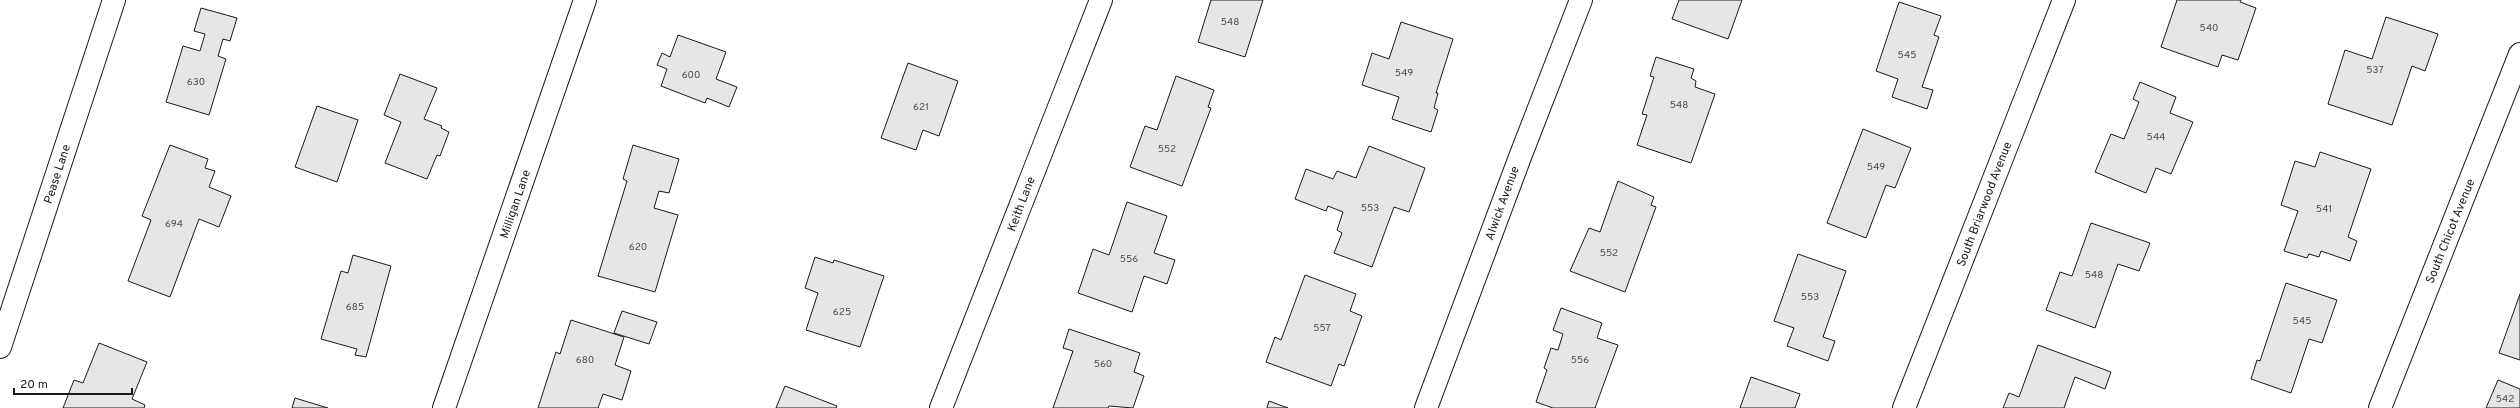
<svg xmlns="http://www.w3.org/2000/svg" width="2520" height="408" font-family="Overpass,sans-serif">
  <rect width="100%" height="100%" fill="#fff"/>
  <path fill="#e6e6e6" stroke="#1a1a1a" d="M1211 0H1263L1245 57 1198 42Z
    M1679 0H1742L1728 39 1672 19Z
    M2177 0H2241L2240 2 2256 8 2238 60 2222 55 2218 67 2161 47Z
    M1899 2 1941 16 1934 35 1939 37 1922 87 1933 90 1927 109 1892 97 1898 79 1876 71Z
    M201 8 237 18 230 41 223 39 218 56 226 59 209 115 166 102 183 46 200 51 205 34 194 31Z
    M2386 17 2438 34 2425 71 2412 66 2392 125 2328 104 2345 50 2372 59Z
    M1401 22 1453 39 1436 93H1438L1434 108 1438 110 1431 132 1392 119 1399 97 1362 85 1372 53 1389 59Z
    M678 35 726 52 716 79 737 87 729 107 707 98 705 103 661 86 667 69 657 65 662 53 670 57Z
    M1656 57 1694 69 1691 78 1696 81 1695 87 1715 94 1691 163 1637 145 1647 115 1642 114 1654 77 1650 76Z
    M908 63 958 81 939 136 923 130 916 150 881 138Z
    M400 74 437 88 424 119 442 126 441 128 449 132 440 156 437 155 427 179 385 163 401 122 384 115Z
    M1176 76 1214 90 1208 107 1211 108 1182 186 1130 167 1145 126 1157 130Z
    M2140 82 2176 97 2170 113 2193 122 2171 174 2156 168 2146 193 2095 172 2111 134 2124 139 2139 102 2133 99Z
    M317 106 358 120 337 182 295 167Z
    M1863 129 1911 148 1895 188 1886 185 1866 238 1827 223Z
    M170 145 208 159 205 168 215 171 209 187 231 196 219 227 199 219 170 297 128 281 151 220 142 216Z
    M633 145 679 159 669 193 659 191 654 208 678 215 655 292 598 276 627 181 623 179Z
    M1369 146 1425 168 1409 212 1394 207 1372 267 1334 253 1342 233 1337 230 1343 212 1328 206 1326 211 1295 199 1306 169 1333 179 1337 171 1356 178Z
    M2320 152 2371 169 2348 237 2357 241 2350 261 2321 251 2319 257 2309 254 2307 258 2284 251 2298 211 2281 205 2295 161 2315 167Z
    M1618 181 1654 197 1651 205 1656 207 1625 292 1570 271 1589 228 1600 232Z
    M1127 202 1167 216 1154 253 1175 260 1167 284 1144 276 1132 312 1078 293 1093 249 1109 255Z
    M2091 223 2150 243 2139 271 2118 264 2095 328 2046 310 2060 272 2072 276Z
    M1798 254 1846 271 1823 337 1835 341 1828 361 1787 346 1794 328 1774 321Z
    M353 255 391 266 366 357 355 355 357 349 321 339 341 271 348 273Z
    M815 257 833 263 834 260 884 276 860 347 806 330 818 293 805 288Z
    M1305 275 1356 294 1350 311 1362 316 1344 366 1339 364 1331 386 1266 362 1275 337 1281 340Z
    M2286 283 2337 300 2322 343 2309 339 2291 393 2251 379 2257 360 2260 361Z
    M2520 294V360L2499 353Z
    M1561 308 1602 323 1597 338 1618 345 1595 408H1553L1536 402 1547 370 1544 368 1551 348 1558 350 1563 334 1553 330Z
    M622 311 657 322 649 344 614 333Z
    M571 320 624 337 615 365 631 371 622 400 603 394 598 408H538L556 352 560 354Z
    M1069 329 1140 353 1134 372 1144 376 1133 408 1109 406 1108 408H1053L1073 351 1063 348Z
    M99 343 147 362 132 399 145 405 144 408H63L74 380 83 383Z
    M2038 345 2111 372 2105 389 2075 377 2064 408H2003L2009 393 2019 397Z
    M1751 377 1800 394 1795 408H1740Z
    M2498 380 2520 389V408H2486Z
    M785 386 837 406 836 408H776Z
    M295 398 328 408H292Z
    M1269 401 1288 408H1267Z"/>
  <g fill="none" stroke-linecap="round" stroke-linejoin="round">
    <defs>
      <path id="minor" d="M0 347 114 0
        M444 408 585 0
        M941 408 1101 0
        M1426 408 1520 157 1581 0
        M1904 408 2064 0
        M2380 408 2520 54"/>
    </defs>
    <use href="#minor" stroke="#1a1a1a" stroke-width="24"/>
    <use href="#minor" stroke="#fff" stroke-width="22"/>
  </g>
  <g text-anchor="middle" stroke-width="3" stroke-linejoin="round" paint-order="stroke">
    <g font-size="10" fill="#4d4d4d">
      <text x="1230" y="25">548</text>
      <text x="2209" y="31">540</text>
      <text x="1907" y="58">545</text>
      <text x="2375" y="73">537</text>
      <text x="1404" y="76">549</text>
      <text x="691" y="78">600</text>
      <text x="196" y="85">630</text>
      <text x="1679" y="108">548</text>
      <text x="921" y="110">621</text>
      <text x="2156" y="140">544</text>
      <text x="1167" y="152">552</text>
      <text x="1876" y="170">549</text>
      <text x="1370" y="211">553</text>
      <text x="2324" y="212">541</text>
      <text x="174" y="227">694</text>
      <text x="638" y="250">620</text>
      <text x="1609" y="256">552</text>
      <text x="1129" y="262">556</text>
      <text x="2094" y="278">548</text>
      <text x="1810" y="300">553</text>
      <text x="355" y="310">685</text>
      <text x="842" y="315">625</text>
      <text x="2302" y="324">545</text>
      <text x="1322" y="331">557</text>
      <text x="585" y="363">680</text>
      <text x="1580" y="363">556</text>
      <text x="1103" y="367">560</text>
      <text x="2505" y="402">542</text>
    </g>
    <g font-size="12" fill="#1a1a1a" stroke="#fff">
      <text transform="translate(57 174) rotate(-72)" y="4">Pease Lane</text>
      <text transform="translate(1502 203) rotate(-70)" y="4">Alwick Avenue</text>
      <text transform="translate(515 204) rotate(-71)" y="4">Milligan Lane</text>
      <text transform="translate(1021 204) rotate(-69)" y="4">Keith Lane</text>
      <text transform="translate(1984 204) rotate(-69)" y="4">South Briarwood Avenue</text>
      <text transform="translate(2450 231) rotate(-68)" y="4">South Chicot Avenue</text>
    </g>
  </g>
  <path d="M14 388v6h118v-6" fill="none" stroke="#1a1a1a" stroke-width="2"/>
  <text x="20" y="388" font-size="12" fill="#1a1a1a" stroke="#ffffff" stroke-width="3" paint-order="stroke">20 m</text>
</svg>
